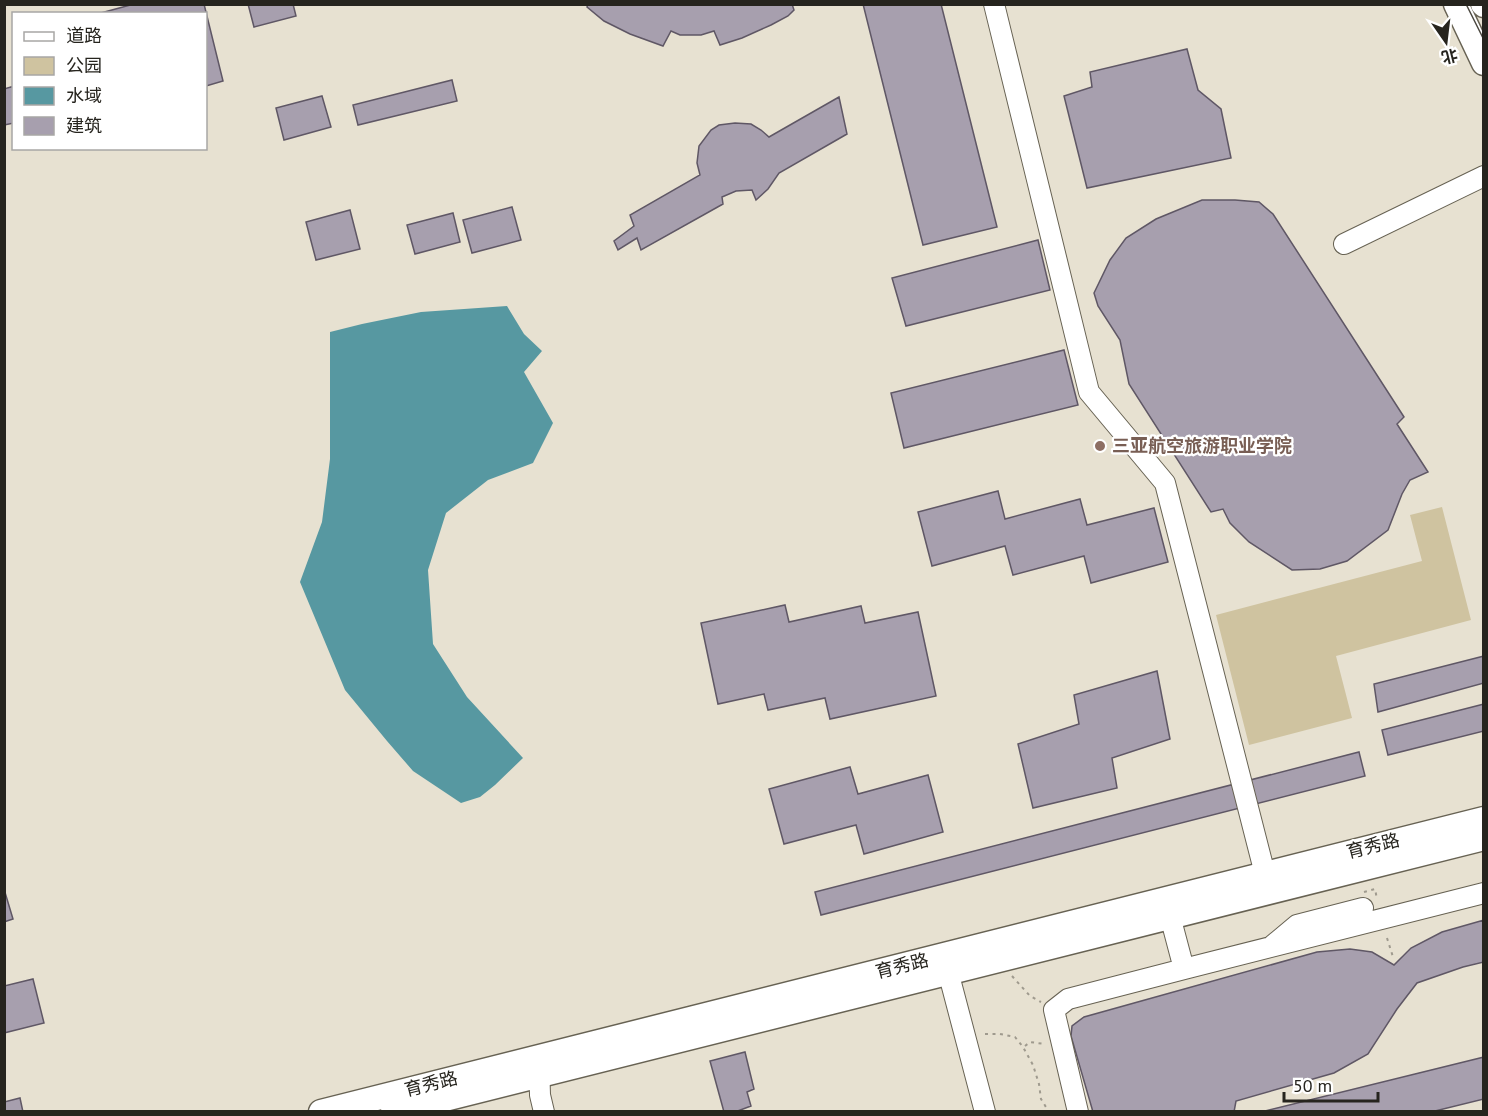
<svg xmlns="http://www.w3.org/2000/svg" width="1488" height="1116" font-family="'PT Sans','Noto Sans SC',sans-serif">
  <rect width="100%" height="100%" fill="#e7e1d1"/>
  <path fill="#cfc3a0" d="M1442 507 1471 620 1336 656 1352 718 1249 745 1216 615 1422 561 1410 515Z"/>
  <path fill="#5798a1" d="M507 306 524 334 542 351 524 372 553 423 533 463 488 480 446 513 428 570 433 644 467 697 523 758 495 785 480 797 461 803 413 771 387 741 345 690 300 582 322 522 330 459V332L362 324 421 312Z"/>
  <path fill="#a79fae" stroke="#5f5765" stroke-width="1.5" d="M134 4H204L223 81 206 86V14H97Z
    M248 4H293L296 16 254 27Z
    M588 4H792L794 10 788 16 771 25 742 38 720 45 714 31 701 35H680L671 31 663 46 630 34 604 21 587 7Z
    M863 4H941L997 227 923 245Z
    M1187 49 1198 90 1221 109 1231 158 1087 188 1064 96 1092 87 1090 72Z
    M452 80 457 101 358 125 353 105Z
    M14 86V123L4 125V89Z
    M322 96 331 127 284 140 276 108Z
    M839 97 847 134 779 173 768 189 756 200 752 190 736 191 722 197 723 204 641 250 637 238 618 250 614 241 634 226 630 215 700 175 697 163 699 146 711 130 719 125 735 123 751 124 761 130 769 137Z
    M1202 200H1235L1259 202 1273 214 1404 417 1397 424 1428 472 1410 480 1402 494 1388 530 1347 561 1320 569 1292 570 1249 542 1230 523 1223 509 1211 512 1129 384 1120 340 1098 306 1094 293 1110 260 1126 238 1156 219Z
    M512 207 521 240 472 253 463 220Z
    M350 210 360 249 316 260 306 222Z
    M453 213 460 242 415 254 407 225Z
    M1038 240 1050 290 906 326 892 278Z
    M1064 350 1078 405 904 448 891 393Z
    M998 491 1005 519 1080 499 1087 525 1154 508 1168 562 1091 583 1084 556 1013 575 1005 546 932 566 918 512Z
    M785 605 789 622 861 606 865 623 918 612 936 696 830 719 825 698 768 710 764 694 718 704 701 623Z
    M1484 656V683L1378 712 1374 684Z
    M1157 671 1170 739 1112 758 1117 788 1033 808 1018 744 1079 724 1074 695Z
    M1484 704V731L1388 755 1382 730Z
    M1359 752 1365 776 821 915 815 892Z
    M850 767 858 794 928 775 943 832 864 854 856 825 784 844 769 789Z
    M4 889 13 919 4 922Z
    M1484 920V962L1463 967 1417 983 1397 1009 1368 1054 1334 1073 1236 1101 1234 1112H1093L1071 1036 1072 1026 1084 1017 1317 952 1350 949 1372 952 1394 965 1411 948 1442 932Z
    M33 979 44 1023 4 1033V986Z
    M745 1052 754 1089 747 1092 751 1106 735 1112H724L710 1061Z
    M1484 1057V1099L1431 1112H1261Z
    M20 1098 23 1112H4V1102Z"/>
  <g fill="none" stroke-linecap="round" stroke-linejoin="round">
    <defs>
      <path id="minor" d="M994 4 1089 392 1165 483 1265 874
        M1344 244 1484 176
        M1170 916 1184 969 1484 893
        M1273 945 1297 925 1363 908
        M945 960 985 1112
        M539 1062 540 1095 544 1112
        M1078 1112 1054 1010 1068 999 1184 969"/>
      <path id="major" d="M1456 4 1484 63
        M1483 4 1484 5
        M321 1112 1484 819
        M393 1112 1484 838"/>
    </defs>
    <use href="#minor" stroke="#676253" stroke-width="22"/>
    <use href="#major" stroke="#676253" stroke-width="27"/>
    <path stroke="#9f9a8e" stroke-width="2" stroke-dasharray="3 4.5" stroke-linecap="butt" d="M1364 892 1375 889 1377 899
      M1387 938 1393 957
      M1012 976 1030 996 1041 1002
      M985 1034H1000L1015 1037 1023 1047 1033 1065 1039 1084 1041 1099 1049 1112
      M1025 1046 1030 1042 1045 1044"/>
    <use href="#minor" stroke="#fff" stroke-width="20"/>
    <use href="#major" stroke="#fff" stroke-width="24"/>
    <path stroke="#4c4941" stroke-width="1.5" d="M1466 4 1484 40"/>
  </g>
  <circle fill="#8d6e63" stroke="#fff" stroke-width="2" cx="1100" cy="446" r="6"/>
  <g text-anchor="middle" stroke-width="4.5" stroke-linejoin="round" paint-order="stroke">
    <g font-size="18" font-weight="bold" fill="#785e54" stroke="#fff" text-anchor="start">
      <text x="1112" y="452">三亚航空旅游职业学院</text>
    </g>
    <g font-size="18" fill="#26241e" stroke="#fff">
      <text transform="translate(1373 846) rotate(-14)" y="6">育秀路</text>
      <text transform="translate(902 966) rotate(-14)" y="6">育秀路</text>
      <text transform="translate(431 1084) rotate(-14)" y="6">育秀路</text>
    </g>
  </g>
  <rect width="1488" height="1116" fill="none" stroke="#26241e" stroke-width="12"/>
  <rect x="12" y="12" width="195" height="138" fill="#ffffff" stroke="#a8a7a5" stroke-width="1.5"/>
  <rect x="24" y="32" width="30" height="9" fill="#ffffff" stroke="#a8a7a5" stroke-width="1.5"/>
  <text x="66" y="42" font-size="18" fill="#26241e">道路</text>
  <rect x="24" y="57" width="30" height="18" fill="#cfc3a0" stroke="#a8a7a5" stroke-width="1.5"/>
  <text x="66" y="72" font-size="18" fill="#26241e">公园</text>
  <rect x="24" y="87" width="30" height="18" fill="#5798a1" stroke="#a8a7a5" stroke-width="1.5"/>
  <text x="66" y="102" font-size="18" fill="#26241e">水域</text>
  <rect x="24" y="117" width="30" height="18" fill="#a79fae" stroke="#a8a7a5" stroke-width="1.5"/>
  <text x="66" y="132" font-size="18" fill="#26241e">建筑</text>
  <g transform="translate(1446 42) rotate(166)" stroke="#ffffff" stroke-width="4.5" paint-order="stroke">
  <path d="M0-4.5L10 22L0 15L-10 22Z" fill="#26241e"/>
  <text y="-9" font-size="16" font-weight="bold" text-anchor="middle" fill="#26241e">北</text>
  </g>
  <path d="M1284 1092v9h94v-9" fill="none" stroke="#26241e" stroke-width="3"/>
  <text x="1293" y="1092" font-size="18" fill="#26241e" stroke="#ffffff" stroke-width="4.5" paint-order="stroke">50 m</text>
</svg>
